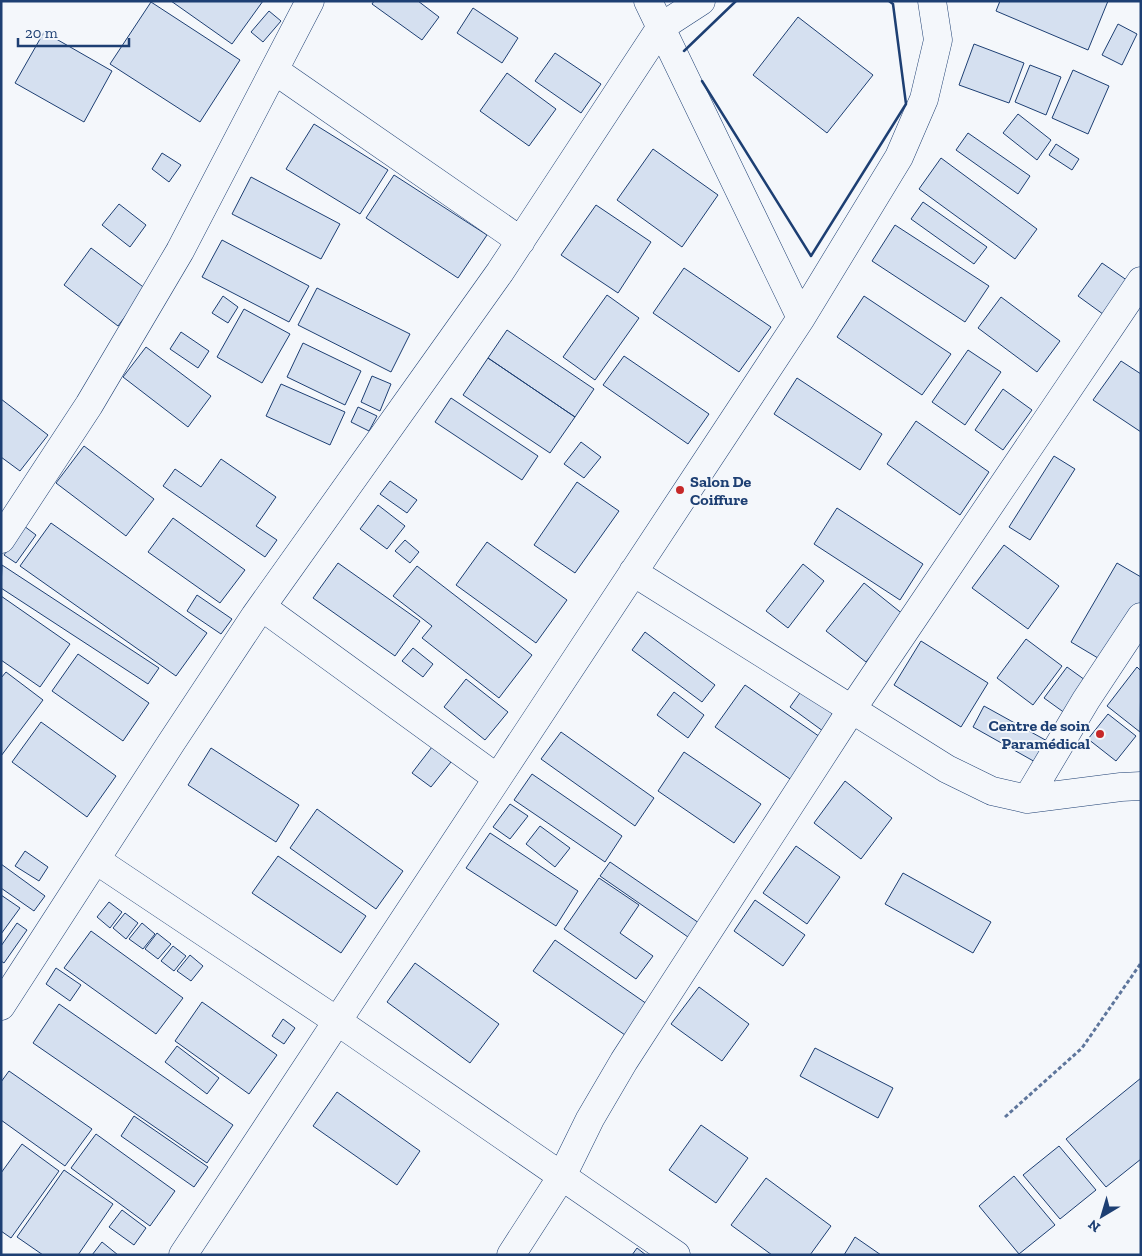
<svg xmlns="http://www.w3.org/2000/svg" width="1142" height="1256" font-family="'Zilla Slab',serif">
  <rect width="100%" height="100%" fill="#f4f7fb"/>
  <path fill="#d5e0f0" stroke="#1d3f73" d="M171 1H263L232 44Z
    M374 1H418L439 17 422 40 372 4Z
    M1000 1H1108L1088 50 996 11Z
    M151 2 240 60 200 122 110 64Z
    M473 8 518 38 502 63 457 33Z
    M269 11 281 21 263 42 251 32Z
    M798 17 873 75 827 133 753 75Z
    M1118 24 1137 34 1122 65 1102 55Z
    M44 32 112 71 84 122 15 83Z
    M974 44 1024 63 1009 103 959 85Z
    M555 53 601 84 581 113 535 81Z
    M1030 65 1061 77 1046 115 1015 102Z
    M1073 70 1109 86 1088 134 1052 118Z
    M507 73 556 109 529 146 480 111Z
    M1018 114 1051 140 1037 160 1003 133Z
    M314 124 388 170 360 214 286 169Z
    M968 133 1030 176 1018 194 956 150Z
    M1056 144 1079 159 1072 170 1049 155Z
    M653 149 718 195 682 247 617 200Z
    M162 153 181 165 169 182 152 169Z
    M941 158 1037 229 1015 259 919 189Z
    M394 175 487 235 458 278 366 218Z
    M251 177 340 224 321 259 232 214Z
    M923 202 987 247 974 264 911 219Z
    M119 204 146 225 130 247 102 225Z
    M596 205 651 242 618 293 561 255Z
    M895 225 989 286 965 322 872 261Z
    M222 240 309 286 289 322 202 277Z
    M91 248 146 289 118 326 64 285Z
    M1102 263 1131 283 1107 317 1078 296Z
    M684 268 771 327 739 372 653 313Z
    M317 288 410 334 391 372 298 325Z
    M607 295 639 318 595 380 563 357Z
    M223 296 238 307 228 323 212 313Z
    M864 296 951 354 922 395 837 337Z
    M1001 297 1060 341 1037 372 978 328Z
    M244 309 290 334 262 383 217 357Z
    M507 330 594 389 575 417 488 358Z
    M181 332 209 351 198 368 170 349Z
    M303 343 361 371 345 405 287 377Z
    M146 347 211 396 188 427 123 377Z
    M968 350 1001 372 965 425 932 402Z
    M624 356 709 414 688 444 603 385Z
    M488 358 575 417 550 453 463 395Z
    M1121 361 1141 374V432L1093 400Z
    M372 376 391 384 380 411 361 402Z
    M797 378 882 434 860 470 774 414Z
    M281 384 345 412 330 445 266 416Z
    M1003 389 1032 410 1003 450 975 430Z
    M451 398 538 456 522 480 435 422Z
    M1 399 48 435 20 471 1 457Z
    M358 407 377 416 369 431 351 422Z
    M916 421 989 472 960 515 887 464Z
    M581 442 601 457 584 478 564 464Z
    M84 446 154 499 126 536 56 483Z
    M1054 456 1075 469 1030 540 1009 527Z
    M221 459 276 497 256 526 277 540 265 557 163 486 175 469 201 487Z
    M390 481 417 500 407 513 380 494Z
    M577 482 619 511 575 573 534 545Z
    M378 505 405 526 387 549 360 529Z
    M837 508 923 564 900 600 814 544Z
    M173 518 245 570 220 603 148 552Z
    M51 523 207 633 176 676 20 566Z
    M24 526 36 535 16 563 4 555Z
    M405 540 419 552 410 563 395 551Z
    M487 542 567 600 536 643 456 585Z
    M1004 545 1059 586 1028 629 972 588Z
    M338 563 420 621 395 656 313 598Z
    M1117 563 1141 577V609L1108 664 1071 642Z
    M803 564 824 581 788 628 766 611Z
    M2 565 159 668 148 684 1 588Z
    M417 566 532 655 499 698 422 638 432 626 393 596Z
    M864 583 904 615 866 662 826 631Z
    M197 595 232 619 221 634 187 611Z
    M1 596 70 644 40 687 1 660Z
    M645 632 715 685 702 702 632 650Z
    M1026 639 1062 666 1033 705 997 678Z
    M921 641 988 683 961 727 894 685Z
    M413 648 433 664 423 677 402 661Z
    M78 654 149 703 123 741 52 691Z
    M1067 667 1092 685 1069 716 1044 698Z
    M1137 667 1141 671 1140 732 1107 706Z
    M6 672 43 700 1 756V678Z
    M466 679 508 712 485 740 444 707Z
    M745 685 823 739 793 781 715 727Z
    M802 690 838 718 827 734 790 707Z
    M674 692 704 715 688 738 657 715Z
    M984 706 1049 742 1037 763 973 727Z
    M1108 714 1136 736 1116 761 1088 739Z
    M41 722 116 776 87 817 12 762Z
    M561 732 654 798 635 826 541 759Z
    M432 747 451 762 431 787 412 773Z
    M211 748 299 805 276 842 188 785Z
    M684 752 761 804 734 843 658 791Z
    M532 774 622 836 605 862 514 800Z
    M845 781 892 818 861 859 814 823Z
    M510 804 528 816 510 839 493 827Z
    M317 809 403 871 376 909 290 848Z
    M540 826 570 848 555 867 526 844Z
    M490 833 578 891 556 926 466 868Z
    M796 846 840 877 807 924 763 893Z
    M25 851 48 867 39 881 15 866Z
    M278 856 366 916 341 953 252 893Z
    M610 862 699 923 688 937 600 876Z
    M1 864 45 896 34 911 1 888Z
    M903 873 991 922 973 953 885 904Z
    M599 878 639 905 620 933 653 956 636 979 564 929Z
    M1 895 20 908 1 934Z
    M755 900 805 935 783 966 734 931Z
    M109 902 122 912 110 928 97 917Z
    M125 913 138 923 126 939 113 928Z
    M17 923 27 930 4 963 1 961V946Z
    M142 923 155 934 143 949 129 939Z
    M91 931 183 998 156 1034 64 968Z
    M157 933 171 944 158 959 145 949Z
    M555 940 647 1004 625 1035 533 971Z
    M173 946 186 956 174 971 161 961Z
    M190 955 203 966 191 981 177 971Z
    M415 963 499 1024 470 1063 387 1002Z
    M56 968 81 985 70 1001 46 984Z
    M699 987 749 1024 722 1061 671 1024Z
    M202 1002 277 1055 249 1094 175 1041Z
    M59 1004 233 1125 207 1163 33 1043Z
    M283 1019 295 1028 284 1044 272 1036Z
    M177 1046 219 1078 207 1094 165 1062Z
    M815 1048 893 1088 878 1118 800 1076Z
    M9 1071 92 1129 65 1166 1 1120V1082Z
    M1141 1078V1159L1106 1187 1066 1139Z
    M337 1092 420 1151 397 1185 313 1126Z
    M134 1116 208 1167 194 1187 121 1136Z
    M701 1125 748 1158 716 1203 669 1170Z
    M96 1134 175 1191 150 1226 71 1168Z
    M22 1144 59 1171 11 1238 1 1231V1173Z
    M1059 1146 1096 1190 1060 1219 1023 1175Z
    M64 1170 113 1204 78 1255H43L17 1237Z
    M1014 1176 1055 1225 1019 1254 979 1206Z
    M766 1178 831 1226 810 1255H772L731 1225Z
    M122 1210 146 1228 134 1245 109 1227Z
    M855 1237 881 1255H844Z
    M102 1242 118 1255H92Z
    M637 1248 646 1255H632Z"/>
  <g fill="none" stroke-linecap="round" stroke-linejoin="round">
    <defs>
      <path id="minor" d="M648 1 801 318
        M274 70 521 241
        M1 539 89 405 180 251 310 1
        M633 572 947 769 992 791 1027 799 1121 787 1141 786
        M262 607 497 778
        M1027 799 1086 700 1141 617
        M96 860 337 1021 676 1255
        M1 1006 171 743 255 616 500 272 661 27 701 1
        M183 1255 801 318 899 157 924 99 938 40 932 1
        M511 1255 562 1176 590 1119 624 1061 852 709 1141 281"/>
    </defs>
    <use href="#minor" stroke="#1d3f73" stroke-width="29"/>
    <path stroke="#5e769c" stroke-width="3" stroke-dasharray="4 2.5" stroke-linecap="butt" d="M1005 1117 1082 1048 1141 963"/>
    <use href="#minor" stroke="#f4f7fb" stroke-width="28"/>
    <path stroke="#1d3f73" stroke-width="2.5" d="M684 51 736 1
      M702 81 811 256 906 104 893 4 889 1"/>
  </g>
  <g fill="#c62828" stroke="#f4f7fb" stroke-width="2">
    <circle cx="680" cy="490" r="5"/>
    <circle cx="1100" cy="734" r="5"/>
  </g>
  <g text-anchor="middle" stroke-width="4" stroke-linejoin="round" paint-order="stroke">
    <g font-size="16" font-weight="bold" fill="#1d3f73" stroke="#f4f7fb" text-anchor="start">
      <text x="690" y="487">Salon De<tspan x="690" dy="18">Coiffure</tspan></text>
      <text x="1090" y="731" text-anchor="end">Centre de soin<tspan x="1090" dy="18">Paramédical</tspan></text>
    </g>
  </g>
  <rect width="1142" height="1256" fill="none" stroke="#1d3f73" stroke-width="5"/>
  <g transform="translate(1102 1216) rotate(218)" stroke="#f4f7fb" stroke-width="4" paint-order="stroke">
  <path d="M0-4L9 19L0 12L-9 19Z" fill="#1d3f73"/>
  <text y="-8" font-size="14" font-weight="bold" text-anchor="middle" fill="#1d3f73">N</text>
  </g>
  <path d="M18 38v8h111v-8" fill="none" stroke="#1d3f73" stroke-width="2.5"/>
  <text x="25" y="38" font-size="15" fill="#1d3f73" stroke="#f4f7fb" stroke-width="4" paint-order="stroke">20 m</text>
</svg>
